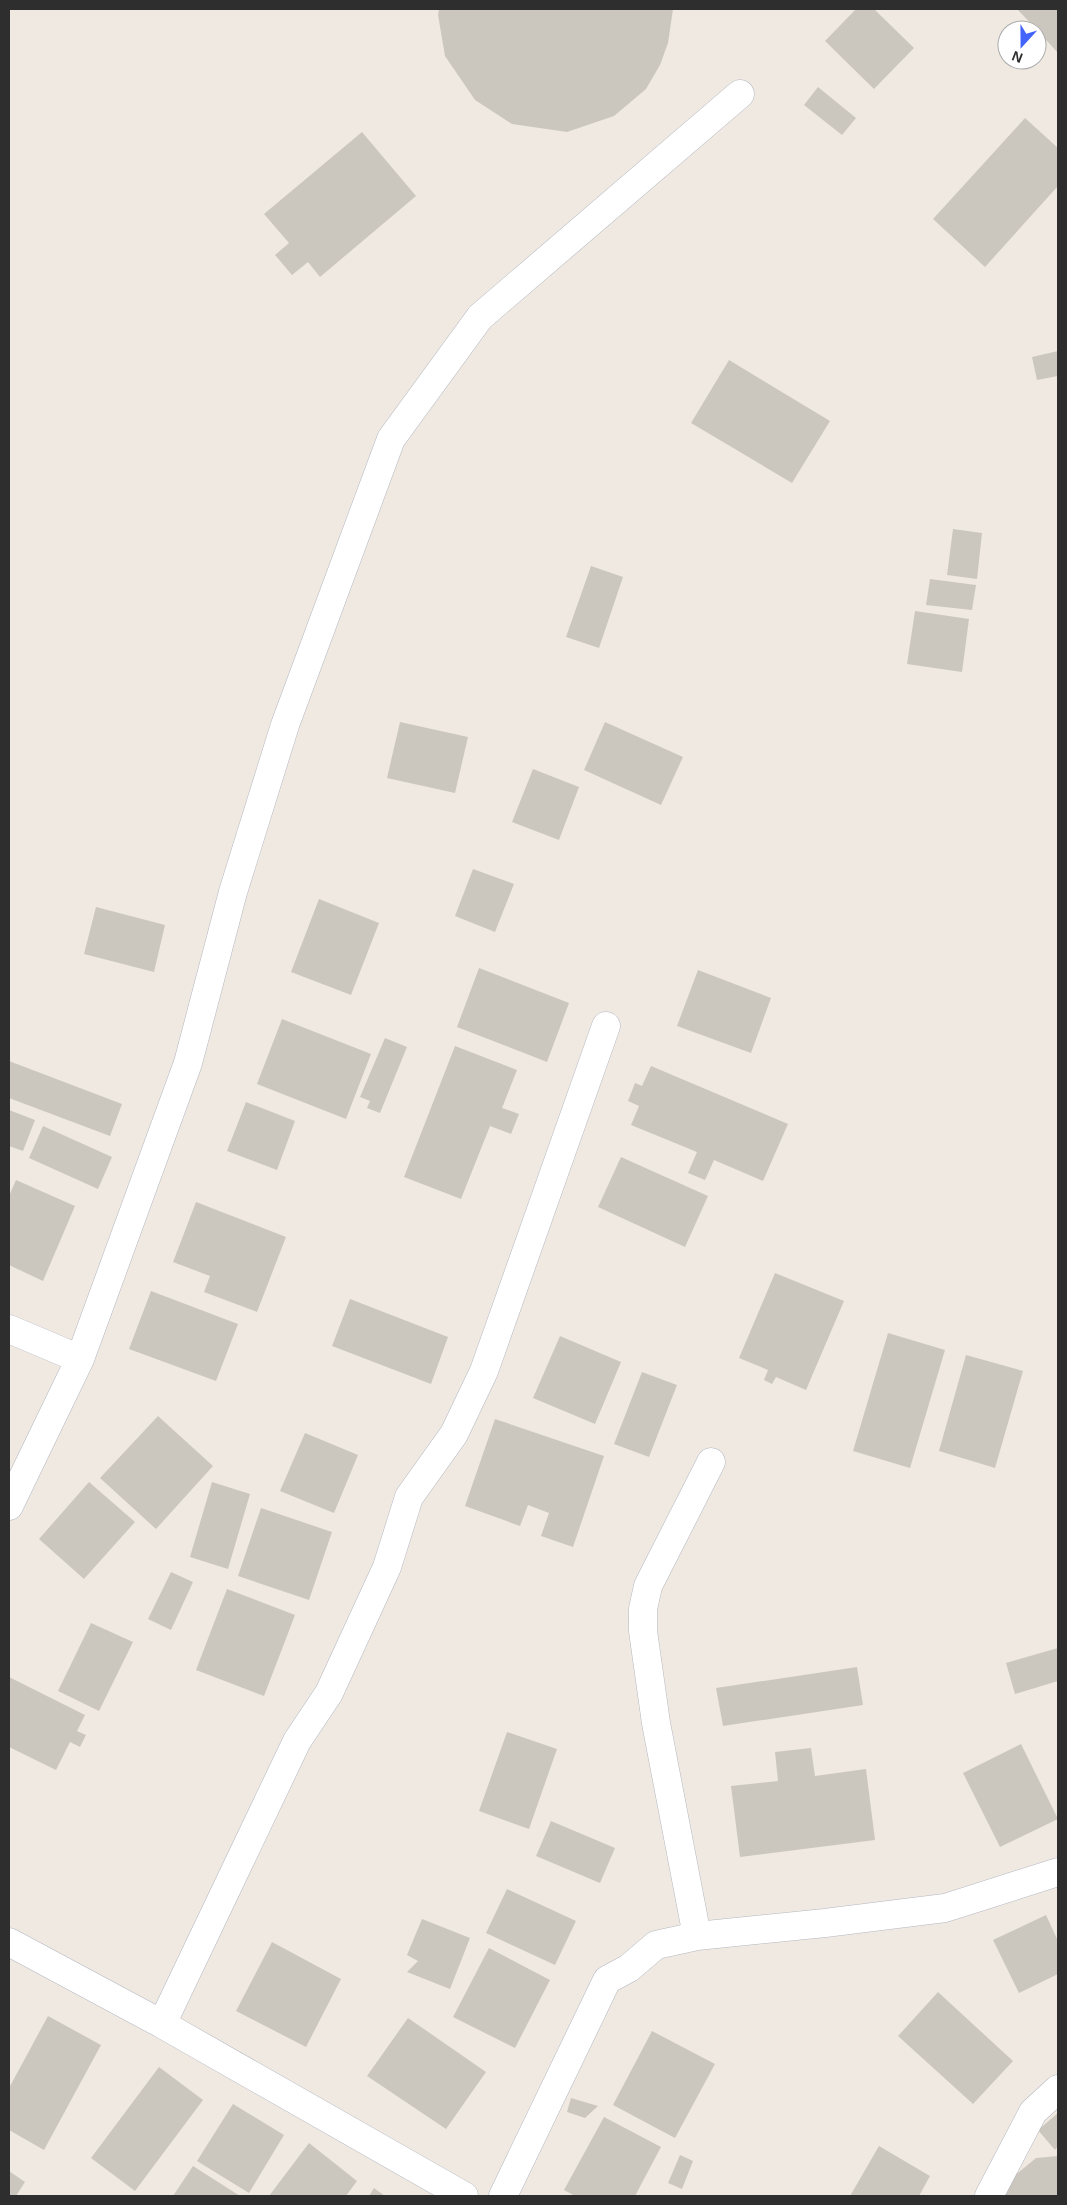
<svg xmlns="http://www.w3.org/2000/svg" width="1067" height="2205" font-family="Arial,sans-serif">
  <rect width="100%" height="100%" fill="#efe9e1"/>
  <path fill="#cbc7bf" d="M439 9H673L668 43 660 65 646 89 614 116 567 132 512 124 475 100 445 56 438 15Z
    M856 9H874L914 48 874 89 825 41Z
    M1017 9H1058V53L1037 30Z
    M818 87 856 118 842 135 804 105Z
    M1025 118 1058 148V186L985 267 933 219Z
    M362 132 416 196 320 277 308 262 292 275 275 255 289 243 264 214Z
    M1058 351V376L1037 380 1032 357Z
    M729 360 830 421 792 483 691 423Z
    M953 529 982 533 977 579 947 575Z
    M591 566 623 577 599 648 566 637Z
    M930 579 976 585 972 610 926 605Z
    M915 611 969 619 962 672 907 664Z
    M400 722 468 737 455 793 387 778Z
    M605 722 683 757 661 805 584 770Z
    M533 769 579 787 559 840 512 822Z
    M473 869 514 884 495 932 455 916Z
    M319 899 379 923 351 995 291 972Z
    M96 907 165 925 154 972 84 954Z
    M479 968 569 1003 547 1062 457 1027Z
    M698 970 771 998 751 1053 677 1026Z
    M282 1019 371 1054 346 1119 257 1084Z
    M385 1038 407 1047 380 1113 367 1108 370 1101 360 1097Z
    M455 1046 517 1070 502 1108 519 1114 511 1134 490 1126 461 1199 404 1177Z
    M9 1061 122 1104 110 1136 9 1098Z
    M651 1066 788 1124 763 1181 714 1160 705 1180 688 1173 697 1152 631 1125 639 1106 628 1101 635 1083 642 1086Z
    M246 1102 295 1121 277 1170 227 1151Z
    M9 1110 35 1120 23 1151 9 1146Z
    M43 1126 112 1157 98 1189 29 1158Z
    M621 1157 708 1196 685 1247 598 1207Z
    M16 1180 75 1206 43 1281 9 1265V1196Z
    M196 1202 286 1237 257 1312 204 1292 210 1276 173 1262Z
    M775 1273 844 1301 806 1390 776 1377 772 1384 764 1380 768 1370 739 1358Z
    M151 1291 238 1324 216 1381 129 1349Z
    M350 1299 448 1337 431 1384 332 1346Z
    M888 1333 945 1350 910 1468 853 1451Z
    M560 1336 621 1362 595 1424 533 1398Z
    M966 1355 1023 1371 995 1468 939 1451Z
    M642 1372 677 1385 649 1457 614 1444Z
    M158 1416 213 1466 156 1529 100 1478Z
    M495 1419 604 1456 573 1547 541 1536 549 1513 528 1505 520 1526 465 1506Z
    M305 1433 358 1455 334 1513 280 1491Z
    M89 1482 135 1522 84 1579 39 1539Z
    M212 1482 250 1494 228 1569 190 1557Z
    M261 1508 332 1532 309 1600 238 1576Z
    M171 1572 193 1582 171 1630 148 1619Z
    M227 1589 295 1615 264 1696 196 1670Z
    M91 1623 133 1642 99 1711 58 1691Z
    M1058 1648V1681L1015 1694 1006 1663Z
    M857 1667 863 1705 723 1726 716 1688Z
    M9 1677 85 1715 77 1731 86 1735 80 1747 70 1742 56 1770 9 1747Z
    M507 1732 557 1749 529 1829 479 1811Z
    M1021 1744 1058 1819 1000 1847 963 1773Z
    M811 1748 815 1776 866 1769 875 1840 740 1857 731 1786 778 1781 775 1752Z
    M551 1821 615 1848 600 1883 536 1856Z
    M507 1889 576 1921 555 1965 486 1933Z
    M1046 1915 1058 1941V1974L1019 1993 993 1940Z
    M422 1919 470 1938 450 1989 407 1972 418 1961 407 1955Z
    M272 1942 341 1979 306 2047 236 2011Z
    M489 1948 550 1980 515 2048 453 2017Z
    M938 1992 1013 2061 973 2104 898 2036Z
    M48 2016 101 2045 44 2150 9 2130V2088Z
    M408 2018 486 2072 446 2129 367 2076Z
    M652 2031 715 2064 675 2138 613 2105Z
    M159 2067 203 2100 135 2191 91 2158Z
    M571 2098 598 2106 585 2118 567 2112Z
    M233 2104 284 2135 249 2193 197 2161Z
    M1058 2113V2146L1055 2150 1038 2130Z
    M604 2117 661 2147 635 2196H575L564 2190Z
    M309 2143 357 2181 346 2196H269Z
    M879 2146 930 2176 919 2196H850Z
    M680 2155 693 2161 682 2189 668 2183Z
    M1058 2156V2196H1004L1013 2177 1036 2158Z
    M193 2166 240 2196H173Z
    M9 2171 25 2182 16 2196H9Z
    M374 2188 385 2196H369Z"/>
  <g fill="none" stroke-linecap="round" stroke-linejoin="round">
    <defs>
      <path id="street" d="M9 1329 80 1359
        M9 1506 80 1359 188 1063 233 892 285 725 391 439 480 317 740 94
        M697 1936 656 1723 643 1631V1609L648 1586 711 1462
        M9 1942 162 2024 464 2196
        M162 2024 297 1741 329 1693 387 1567 409 1497 454 1434 484 1371 606 1026
        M503 2196 607 1980 629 1968 656 1945 697 1936 825 1923 945 1908 1058 1872
        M989 2196 1033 2112 1058 2089"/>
    </defs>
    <use href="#street" stroke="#b4b7c1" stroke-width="29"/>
    <use href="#street" stroke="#fff" stroke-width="28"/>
  </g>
  <rect width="1067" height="2205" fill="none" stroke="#2e2e2e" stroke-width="20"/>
  <g transform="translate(1022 45) rotate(201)"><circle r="24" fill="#ffffff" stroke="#ababab"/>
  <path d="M0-4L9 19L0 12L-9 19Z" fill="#4264fb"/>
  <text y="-8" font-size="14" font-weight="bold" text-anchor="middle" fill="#2e2e2e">N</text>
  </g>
</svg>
